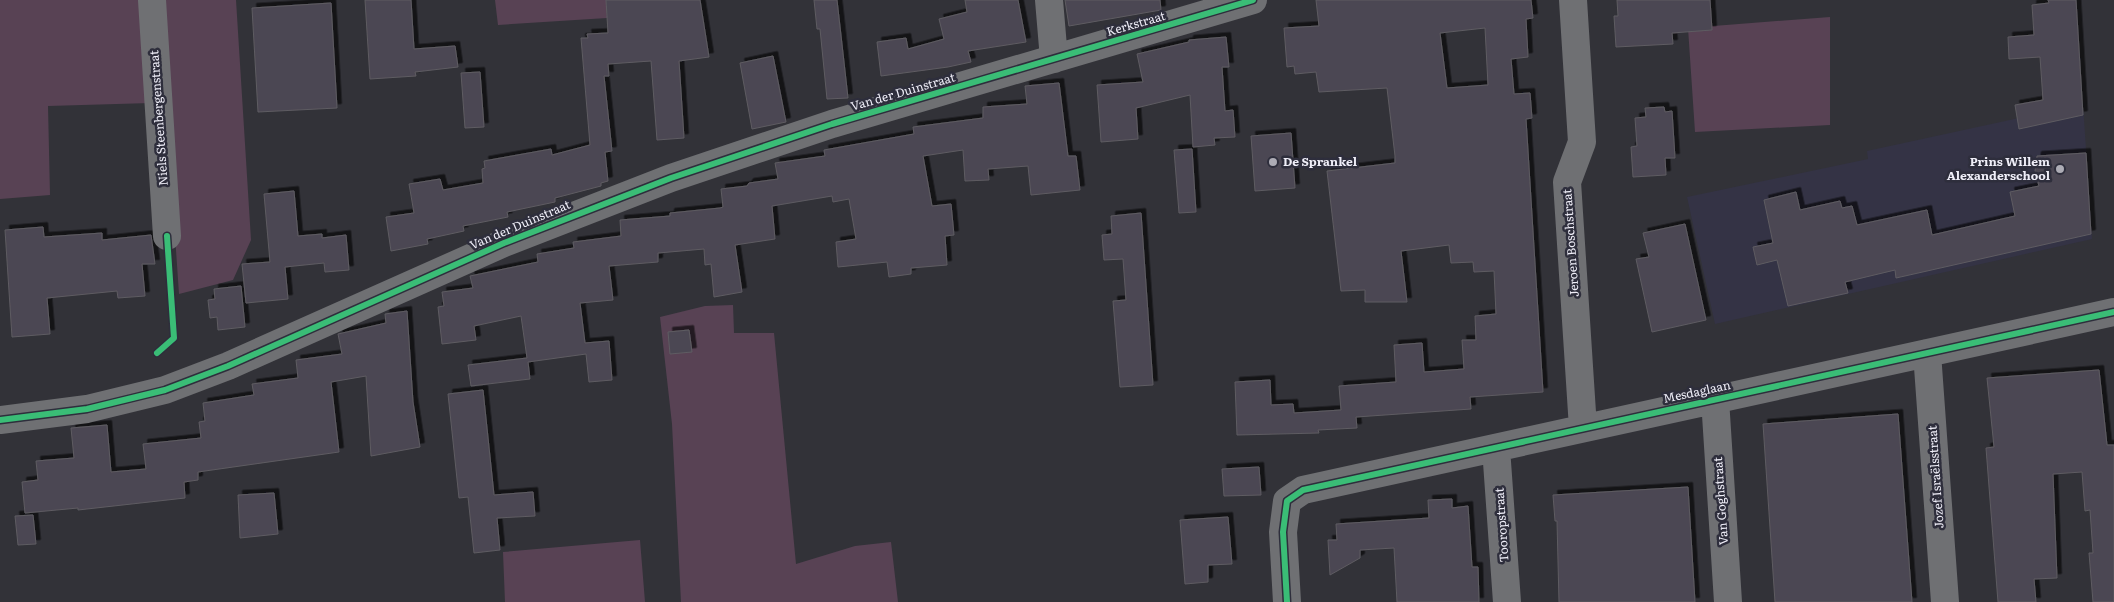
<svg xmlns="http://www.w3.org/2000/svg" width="2114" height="602" font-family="Literata,serif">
  <defs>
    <filter id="shadow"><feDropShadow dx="4.5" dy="-4.5" stdDeviation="0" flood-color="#0009"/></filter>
  </defs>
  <rect width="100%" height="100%" fill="#323238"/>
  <path fill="#343345" d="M2083 104 2092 239 1715 324 1687 197 1868 159 1867 151Z"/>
  <path fill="#584254" d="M0 0H144L151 103 48 106 50 195 0 199Z
    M159 0H236L251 240 233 280 179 294Z
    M495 0H606L607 18 498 25Z
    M1830 17V125L1695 132 1688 28Z
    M733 305 734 333H774L796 564 855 546 891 542 898 602H681L672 424 660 317 705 306Z
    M640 540 645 602H505L503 552Z"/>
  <path fill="#4c4752" stroke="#5e5c62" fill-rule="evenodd" filter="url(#shadow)" d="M365 0H411L414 49 455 46 458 67 415 72 416 76 370 79Z
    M606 0H700L709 57 679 61 684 138 657 140 651 61 608 64 609 76H604L612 151 605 152 608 181 601 183V186L555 198V202L507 212 508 217 463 226 464 231 427 239 428 244 391 251 386 217 414 213 409 184 440 179 443 190 483 183 482 169 485 168 484 161 551 149 552 155 590 145 581 38H588L587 34 608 33Z
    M814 0H837L848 98 827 99 820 29H817Z
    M965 0H1018L1026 42 968 51 971 62 948 67 881 76 877 42 906 38 908 49 944 39 939 19 967 12Z
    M1065 0H1160L1161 10 1069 26Z
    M1316 0H1531L1533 18 1526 19 1528 57 1511 59 1514 94 1530 93 1532 118 1526 119 1543 392 1470 397 1471 409 1356 417 1357 428 1318 430 1319 433 1237 435 1235 382 1270 380 1271 405 1293 404 1294 413 1341 410 1339 386 1396 382 1394 345 1422 343 1424 372 1464 369 1462 340H1476L1475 316 1496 314 1494 271 1474 272 1473 262 1451 263 1449 245 1401 251 1407 302H1365V290L1341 291 1327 171 1395 163V156L1387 88 1319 92 1316 72 1295 74 1294 66 1287 67 1284 28 1319 26ZM1485 28 1488 85 1447 88 1440 33Z
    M1617 0H1710L1712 30 1672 33 1673 44 1616 47 1614 16H1618Z
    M2048 0H2076L2083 115 2019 129 2015 105 2043 100 2040 57 2009 59 2008 37 2034 35 2032 5 2049 3Z
    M331 3 337 108 258 112 252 8Z
    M1226 37 1229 67H1222L1225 111 1233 110 1235 137 1214 138 1215 145 1193 147 1190 95 1136 108 1138 139 1101 142 1097 85 1143 82 1137 54 1189 42V40Z
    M773 56 786 122 752 129 740 63Z
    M480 72 484 127 465 128 461 73Z
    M1059 83 1068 156H1076L1080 190 1031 195 1028 166 988 169 989 180 965 181 963 150 923 156 932 206 951 204 954 235 945 236 947 265 911 268V274L889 277 887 262 838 267 836 242 856 239 849 199 833 202 832 196 772 206 775 239 735 245 742 292 714 297 711 264 705 265 704 249 658 253V262L609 266 613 300 580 303 585 343 609 341 612 380 589 382 586 354 528 362 530 379 471 386 468 365 527 358 521 316 474 326 476 340 442 344 438 307 444 306 442 292 473 288 470 276 538 262 537 254 574 248 573 242 621 236 620 220 670 216V213L720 208 723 207 721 189 747 186 749 183 778 179 775 163 825 156 824 150 914 134 913 127 983 118V107L1027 104 1025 86Z
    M1664 107 1665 112 1672 111 1675 158H1665L1666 175 1633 177 1631 147 1637 146 1635 118 1646 117 1645 108Z
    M1291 133 1295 188 1255 191 1251 136Z
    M1192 149 1196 212 1179 213 1174 150Z
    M2086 153 2091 234 1896 278 1895 270 1845 282 1848 293 1788 306 1777 260 1757 265 1753 247 1773 243 1764 200 1796 192 1800 210 1840 201 1842 208 1852 206 1857 225 1927 210 1932 235 2015 216 2010 192 2039 186 2035 171 2037 156Z
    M294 191 298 236 322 234V238L346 235 349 270 325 272 324 263 285 267 288 299 246 303 242 264 270 262 264 194Z
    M1141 213 1153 385 1120 387 1113 301 1126 300 1123 259 1104 260 1102 235 1112 234 1111 216Z
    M1685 224 1706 320 1652 332 1636 259 1649 257 1643 233Z
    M43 227 44 237 102 233V240L151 235 155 264H142L145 296 118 298 117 291 47 298 50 334 12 337 5 230Z
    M241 286 245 327 218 330 217 317 210 318 208 300 215 299 214 289Z
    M407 311 413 402 420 447 371 456 366 376 331 382 339 452 198 472V480L184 482 185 498 78 510V508L25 513 22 482 38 480 36 461 74 458 71 428 107 425 111 472 146 469 143 444 201 438 199 422 205 421 203 403 254 395 252 384 298 378 296 360 342 354 338 334 386 323 385 314Z
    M689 330 692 352 670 354 668 332Z
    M2099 370 2107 445H2114V602H2093L2089 553H2093L2090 510 2085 511 2082 472 2053 474 2057 578 2034 579 2036 602H1998L1986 448 1994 447 1987 378Z
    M483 390 494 495 533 492 535 516 497 518 500 550 474 553 468 497 459 498 448 394Z
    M1898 414 1912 602H1775L1763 424Z
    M1259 467 1261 495 1224 496 1222 469Z
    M1688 487 1695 602H1559L1557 521H1555L1553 495Z
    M274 493 278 534 240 538 238 495Z
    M1452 499V508L1468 506 1472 567H1478L1479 602H1397L1394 548 1360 550V558L1330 575 1328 540H1337L1336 524 1429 518 1428 500Z
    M33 515 36 544 18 545 15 516Z
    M1228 517 1232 564 1208 565V582L1185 584 1180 520Z"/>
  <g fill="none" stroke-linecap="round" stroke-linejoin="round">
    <path stroke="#6f7073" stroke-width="28" d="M152 0 167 236
      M1049 0 1054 59
      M1573 0 1582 142 1567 182 1583 428
      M1927 353 1945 602
      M1715 399 1728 602
      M0 420 87 409 165 390 228 366 504 243 671 178 832 124 1253 0
      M1496 448 1507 602
      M1287 602 1283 532 1287 501 1303 490 2114 312"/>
    <defs>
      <path id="cycleway" d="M157 353 174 338 167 236
        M0 420 87 409 165 390 228 366 504 243 671 178 832 124 1253 0
        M1287 602 1283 532 1287 501 1303 490 2114 312"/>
    </defs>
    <use href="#cycleway" stroke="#2e2e3c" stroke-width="9"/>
    <use href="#cycleway" stroke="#3abd76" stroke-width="6"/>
  </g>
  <g fill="#adacb5" stroke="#2e2e3c" stroke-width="2">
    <circle cx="1273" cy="162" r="5"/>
    <circle cx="2060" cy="169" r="5"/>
  </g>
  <g text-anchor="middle" stroke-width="5" stroke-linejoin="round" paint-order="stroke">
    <g font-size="12" fill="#efeef8" stroke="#2e2e3c">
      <text transform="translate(1136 24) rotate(-16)" y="4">Kerkstraat</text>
      <text transform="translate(903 92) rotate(-16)" y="4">Van der Duinstraat</text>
      <text transform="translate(159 118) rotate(-94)" y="4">Niels Steenbergenstraat</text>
      <text transform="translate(520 225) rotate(-23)" y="4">Van der Duinstraat</text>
      <text transform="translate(1571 243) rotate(-94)" y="4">Jeroen Boschstraat</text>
      <text transform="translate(1697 392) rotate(-12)" y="4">Mesdaglaan</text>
      <text transform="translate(1936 477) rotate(-94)" y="4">Jozef Israëlsstraat</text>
      <text transform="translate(1721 501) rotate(-94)" y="4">Van Goghstraat</text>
      <text transform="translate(1502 525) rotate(-94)" y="4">Tooropstraat</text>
    </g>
    <g font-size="12" font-weight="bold" fill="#efeef8" stroke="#2e2e3c" text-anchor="start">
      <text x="1283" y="166">De Sprankel</text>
      <text x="2050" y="166" text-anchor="end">Prins Willem<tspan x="2050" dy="14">Alexanderschool</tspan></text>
    </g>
  </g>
</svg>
